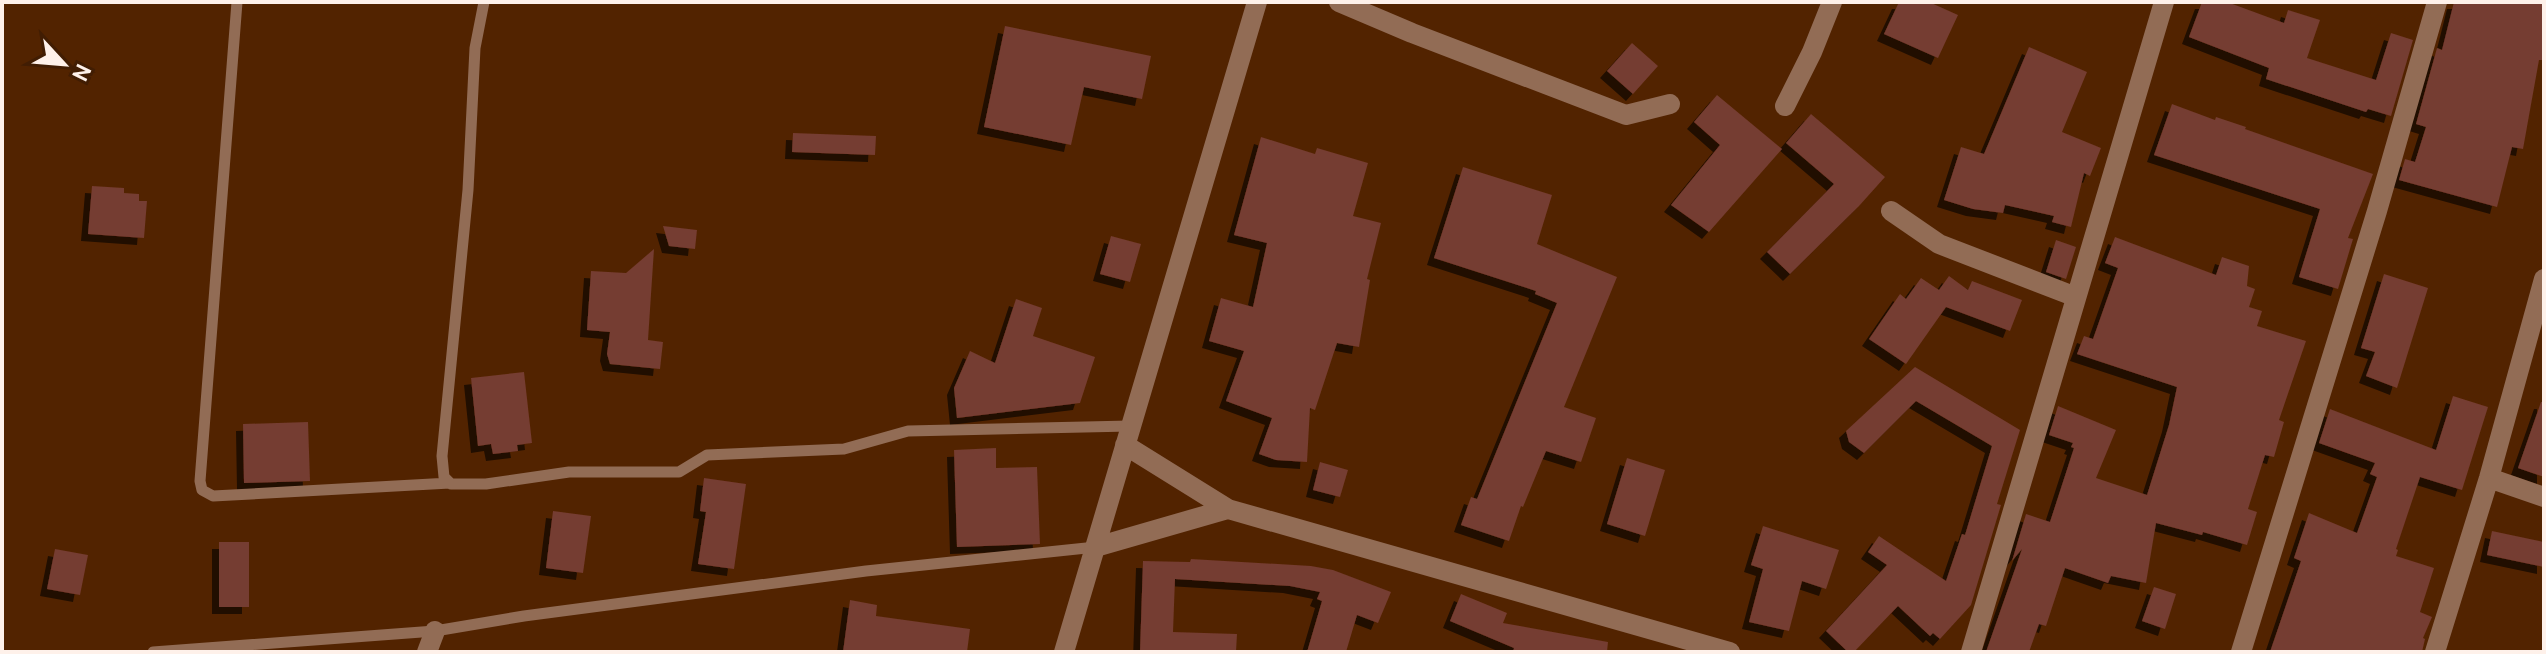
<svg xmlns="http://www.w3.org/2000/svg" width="2546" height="654" font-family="Cabin,sans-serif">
  <defs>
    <filter id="shadow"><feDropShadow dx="-7" dy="7" stdDeviation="0" flood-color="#0009"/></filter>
  </defs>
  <rect width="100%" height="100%" fill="#522300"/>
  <path fill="#753c30" filter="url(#shadow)" d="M1899 2H1929L1958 15 1938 58 1884 34Z
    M2202 2H2227L2284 23 2288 10 2320 20 2307 58 2376 80 2391 33 2413 40 2391 116 2368 109 2366 112 2266 79 2269 68 2189 37Z
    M2454 2H2544V60H2539L2523 149 2512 147 2497 207 2399 180 2405 159 2415 162 2426 127 2416 124 2437 48 2442 50Z
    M1005 26 1151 56 1142 99 1084 87 1071 145 984 127Z
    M1632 43 1658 66 1633 94 1607 71Z
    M2029 47 2087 72 2062 132 2101 148 2090 176 2084 173 2071 227 2052 222 2054 216 2005 205 2003 213 1973 209 1944 200 1961 147 1984 154Z
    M1717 95 1782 149 1709 232 1671 205 1720 145 1694 122Z
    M2172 104 2215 120 2216 117 2246 127 2245 129 2373 174 2348 238 2353 239 2338 289 2299 277 2320 209 2154 155Z
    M1811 114 1885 177 1859 206 1790 274 1767 252 1834 184 1786 143Z
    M793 133 876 136 875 155 792 152Z
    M1261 137 1315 154 1317 148 1368 163 1353 216 1381 223 1367 279 1370 280 1359 347 1337 343 1315 410 1310 408 1307 462 1276 460 1259 454 1272 418 1226 401 1244 351 1209 341 1221 298 1253 307 1267 243 1234 235Z
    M1463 167 1552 195 1537 244 1617 277 1564 407 1596 418 1581 462 1546 451 1523 507 1521 506 1509 541 1461 525 1471 497 1477 499 1557 303 1535 294 1536 291 1434 258Z
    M92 186 124 188V193L139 194V201H147L144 238 88 234Z
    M663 226 697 230 695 249 669 246Z
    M1111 236 1141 244 1130 282 1100 274Z
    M2115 237 2216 275 2222 257 2249 266 2247 286 2255 289 2249 307 2262 311 2257 326 2306 341 2279 420 2284 422 2274 457 2265 455 2248 509 2257 512 2247 545 2203 532 2202 535 2156 523 2146 583 2111 576 2108 583 2065 568 2046 626 2039 624 2029 652H1986L2022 549 2012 561 2026 514 2050 522 2074 448 2071 447 2073 443 2049 435 2058 406 2116 430 2096 478 2147 495 2169 425 2177 387 2077 354 2084 336 2093 339 2118 268 2105 263Z
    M2056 240 2076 247 2066 279 2046 272Z
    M654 249 648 340 663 342 660 369 610 364 607 354 610 332 587 330 591 271 626 273Z
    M2384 274 2428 288 2397 388 2366 376 2375 352 2361 348Z
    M1949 276 1968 290 1972 281 2022 300 2010 331 1946 307 1906 364 1869 339 1900 294 1906 299 1921 278 1939 290Z
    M1016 299 1042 308 1033 336 1095 357 1080 403 957 418 954 388 970 351 995 363Z
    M1915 367 2020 430 1997 504 2001 505 1971 605 1940 639 1933 633 1930 636 1898 606 1854 652H1848L1826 631 1887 565 1868 552 1879 536 1946 581 1962 534 1965 535 1992 446 1916 401 1864 453 1849 442 1846 431Z
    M524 372 532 443 517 445 518 451 493 454 491 444 478 446 471 378Z
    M2453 396 2488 407 2462 490 2420 477 2396 549 2398 550 2396 556 2434 568 2420 612 2432 617 2423 638 2425 639 2422 652H2270L2301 561 2294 558 2309 513 2357 533 2377 477 2370 474 2375 463 2319 443 2330 409 2436 450Z
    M2541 402H2544V477L2518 468Z
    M308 422 310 481 244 483 243 424Z
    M996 448V468L1037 467 1040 544 957 547 954 450Z
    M1627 458 1665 470 1645 536 1607 524Z
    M1320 462 1348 470 1340 497 1313 490Z
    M704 478 746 484 734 569 698 564 706 512 700 511Z
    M553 511 591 516 583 573 546 568Z
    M1763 526 1839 550 1826 589 1802 581 1789 631 1749 622 1763 569 1751 565Z
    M2492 531 2544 542V567L2487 555Z
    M219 542H249V607H219Z
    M55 549 88 555 80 595 47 589Z
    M1191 559 1311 566 1333 570 1391 592 1378 623 1357 615 1346 652H1307L1322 601 1317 599 1320 592 1290 586 1175 579 1173 632 1237 634 1236 652H1140L1143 561 1190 562Z
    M2154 587 2176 594 2165 629 2142 621Z
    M1461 594 1507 613 1503 623 1608 642 1607 652H1513L1514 648 1450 621Z
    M850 600 877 605 876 616 970 629 967 652H843Z"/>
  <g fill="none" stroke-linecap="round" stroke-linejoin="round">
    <path stroke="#926c55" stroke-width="11" d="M237 2 200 481 202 490 213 496 450 483
      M484 2 475 48 468 190 442 456 444 477 451 484H486L569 472H679L707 455 844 449 908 431 1130 426
      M153 652 435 631 524 616 866 571 1096 547"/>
    <path stroke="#926c55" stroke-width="20" d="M1339 2 1412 33 1626 115 1670 104
      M1785 106 1812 52 1832 2
      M1891 211 1939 244 2076 297
      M1125 445 1228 509 1730 652
      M2489 478 2544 497
      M1096 547 1228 509
      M427 652 435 631
      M1064 652 1257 2
      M1971 652 2164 2
      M2241 652 2377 211 2437 2
      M2435 652 2489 478 2544 279"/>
  </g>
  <rect width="2546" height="654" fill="none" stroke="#fef1ea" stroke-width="8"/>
  <g transform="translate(64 64) rotate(116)" stroke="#411d03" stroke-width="6" paint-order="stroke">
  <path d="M0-6L14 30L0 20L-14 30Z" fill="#fef1ea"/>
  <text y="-12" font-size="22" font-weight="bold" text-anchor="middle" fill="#fef1ea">N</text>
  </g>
</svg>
